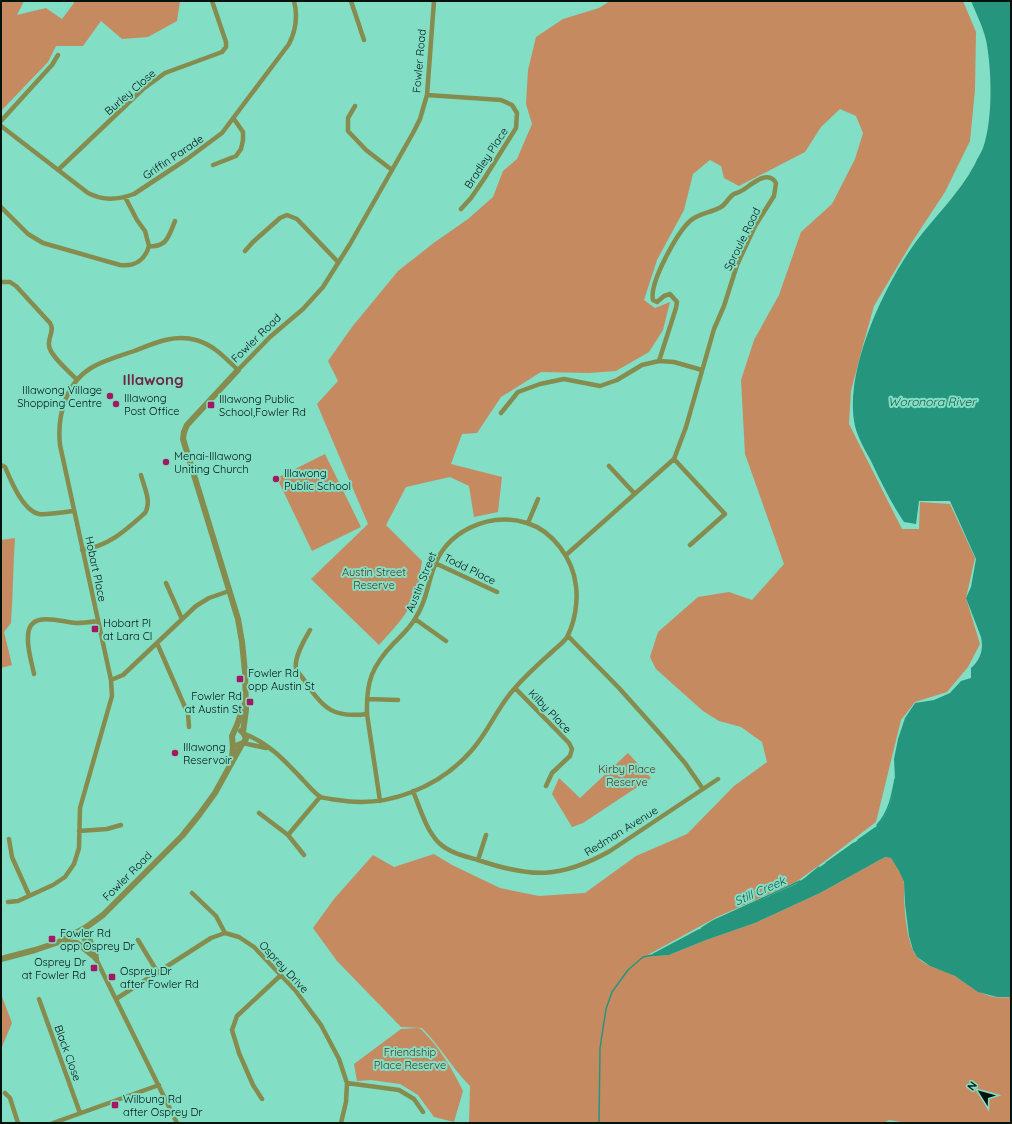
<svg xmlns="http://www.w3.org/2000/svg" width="1012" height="1124" font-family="Quicksand,sans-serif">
  <rect width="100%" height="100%" fill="#82dec5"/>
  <path fill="#c68a61" d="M1 1H24L17 15 46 8 62 19 74 3 73 1H180L177 21 148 37 122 39 101 21 83 46H56L48 62 1 111Z
    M610 1H963L976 32 975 90 970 141 945 192 912 242 874 306 863 345 851 391 849 424 902 529H919L920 502 950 504 975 558 966 598 980 644 968 667 947 692 915 702 901 720 876 822 825 861 796 882 717 917 644 957 669 955 706 940 755 923 820 893 885 857 891 858C896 866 902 874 904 883 905 888 904 893 904 898 905 914 907 948 919 959 930 969 946 970 958 978 976 990 987 1000 1011 997V1123H908L889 1120 884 1123H469L470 1086C452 1068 440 1046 422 1028L401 1027 337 961 313 928 334 899 373 855 394 867 434 854 452 865 500 888 539 896 585 893 636 856 687 834 734 786 767 762 762 742 741 727 719 721 703 711 656 669 650 657 658 632 698 597 729 592 752 600 784 564 745 454 741 380 754 340 779 295 801 232 832 204 855 159 863 133 856 116 840 109 821 127 805 152 739 186 724 178 721 166 710 160 693 174 684 210 657 260 644 300 655 308 670 302 663 330 649 352 616 371 589 373 541 372 501 397 477 433 462 434 451 464 502 477 498 512 474 517 469 486 450 477 406 487 386 525 422 561C420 571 420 582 416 592 410 613 393 629 379 645L311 579 368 524 317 404 338 381 328 361 352 327 398 271 435 242 468 219 493 197 503 171 517 159 532 124 526 104 528 70 536 37 563 19 599 8Z
    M325 454 361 527 312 551 277 478Z
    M15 538C13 567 13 595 11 623L4 632 12 665 1 668V540Z
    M628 753 651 778 583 823 572 827 552 794 559 778 580 798Z
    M1 994 12 1023 1 1049Z
    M418 1028 421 1029C439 1047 452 1068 463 1091L454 1122 434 1117 418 1095 400 1084 371 1080 357 1081 354 1064 401 1029Z"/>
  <path fill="#25967d" d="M971 1H1011V997H997L978 992 955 976 930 966 917 957 913 950 909 936 905 904 904 882 899 871 891 858 885 857 820 893 755 923 706 940 669 955 643 957 652 955 685 938 713 921 796 884 875 828 884 817 891 801 895 779 894 759 898 739 905 718 915 703 934 700 950 693 961 681 971 678V668C980 660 984 650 981 637L966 598 971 587 976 559 950 501H919L916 524 904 522C891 503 881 482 871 461 865 450 858 438 855 426 843 372 884 286 915 243 935 216 959 194 975 164 977 159 981 153 983 148 993 120 992 70 986 40 983 27 976 13 971 1Z"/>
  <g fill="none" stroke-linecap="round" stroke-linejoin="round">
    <path stroke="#25967d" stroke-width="1.5" d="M877 825C889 812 892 796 895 779
      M858 840 875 828
      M826 863 854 843
      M808 876 819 867
      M702 928 713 921 800 881
      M599 1123 600 1048 606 1009 612 992 628 970 643 957 652 955 699 930"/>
    <path stroke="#858c4d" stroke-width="4.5" d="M351 1 364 40
      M427 95 501 100 512 105 517 113 516 128 484 179 471 198 461 209
      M355 106 348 118V131L366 150 392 170
      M1 121 52 65 58 55
      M1 126 88 193C104 201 117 200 134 194L187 159 222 133 289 44C296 30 298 16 294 1
      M213 165 236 156 241 149 243 140V132L234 119
      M58 170 143 89 165 73 222 52 226 47V42L212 1
      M1 207 28 234 43 243 120 265C135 267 145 260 149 246L145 231 137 220 125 197
      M149 246C167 248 169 235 175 221
      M245 251 253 242 280 218 287 215 297 219 338 262
      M1 282H10L16 286 50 323C55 330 48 337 49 345 49 355 70 372 77 380
      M501 413 518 392 540 384 564 379 600 386 617 380 642 365 659 361 674 362 702 370
      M674 459 725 514 690 545
      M1 465 5 467C11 481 23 511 39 514 47 515 65 512 73 511
      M609 466 634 493
      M528 523 538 499
      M82 550C109 546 126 530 145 513 152 502 144 487 141 475
      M566 555 674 459 686 427 714 329 724 306 737 265 755 226 774 196 776 183C768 169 752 184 743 190 740 192 737 193 734 194 729 197 726 204 721 207 711 213 699 213 690 221 677 233 649 283 653 300L657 302 664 296 670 294 677 302 676 308 659 361
      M435 563 497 592
      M166 583 182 619
      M415 619 446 641
      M310 630C305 639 294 657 296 668 298 673 304 679 306 683 324 710 335 718 367 714
      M568 636 619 688 662 736 685 763 703 789
      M157 643 188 714 189 727
      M34 674C32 663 27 649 28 637 28 609 60 622 76 623 83 623 91 622 98 621
      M111 680 123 675 196 606 209 598 229 591
      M515 688 569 743 572 749 570 756 552 773 546 786
      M367 699 398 700
      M244 734C268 742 286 762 303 780 308 785 315 794 321 797 326 799 333 799 338 800 387 809 440 787 472 750 489 731 498 706 515 688 527 674 541 662 554 650 559 645 566 641 568 635 575 621 578 601 576 586 573 559 553 531 527 523 488 511 445 532 433 570 427 587 426 602 416 617 411 627 402 635 394 643 372 666 366 681 367 714L380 801
      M243 743 266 748
      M413 791C420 808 426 830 439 843 450 853 464 856 478 860 531 878 560 879 610 851L718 779
      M259 813 288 835 304 855
      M79 831 107 829 121 825
      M288 835 320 797
      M9 839 12 857 29 895
      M478 860 486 835
      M192 893 216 916 225 933
      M8 902 18 901 53 885 65 877 74 864 79 848 80 808 112 696 111 680 60 445C57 417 65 384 91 368 104 360 120 356 134 351 155 343 174 334 196 340 214 345 225 358 238 370L270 337 303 309 323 287 350 244 413 133 420 119 427 95 434 1
      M85 928 96 953 97 961
      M80 931 92 955 97 961 177 1123
      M138 940 158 973
      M39 999 80 1113
      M116 999 211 938 225 933 239 937 254 947 295 990 321 1025 339 1059 347 1083 346 1102 341 1123
      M347 1083 399 1090 414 1099 423 1112
      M5 1093 10 1098 18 1123
      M262 1099 253 1085 239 1053 232 1030 237 1016 281 975
      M53 1123 159 1085"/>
    <path stroke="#858c4d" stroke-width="6" d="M238 370 187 425 184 432 183 439 238 619 242 642 245 672 246 710 243 732
      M238 745 243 743 246 739 244 734 241 731
      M232 758 233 747 232 736 237 725 244 705
      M62 942 77 943 92 955
      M1 959 35 950 59 942 85 928 103 915 182 836 199 815 215 793 242 744"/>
  </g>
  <g fill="#a21863" stroke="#82dec5" stroke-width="1.5">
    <circle cx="110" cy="396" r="4"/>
    <circle cx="116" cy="404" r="4"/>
    <rect x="207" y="401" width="8" height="8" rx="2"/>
    <circle cx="166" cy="462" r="4"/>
    <circle cx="276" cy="479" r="4"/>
    <rect x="91" y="625" width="8" height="8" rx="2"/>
    <rect x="236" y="675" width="8" height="8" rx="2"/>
    <rect x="246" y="698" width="8" height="8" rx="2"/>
    <circle cx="175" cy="753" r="4"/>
    <rect x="48" y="935" width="8" height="8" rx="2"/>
    <rect x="90" y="964" width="8" height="8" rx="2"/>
    <rect x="108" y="973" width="8" height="8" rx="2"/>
    <rect x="111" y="1101" width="8" height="8" rx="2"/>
  </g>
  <g text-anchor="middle" stroke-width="4" stroke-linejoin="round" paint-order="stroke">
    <g font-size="11" fill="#00130d" stroke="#82dec5">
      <text transform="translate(419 61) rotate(-85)" y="4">Fowler Road</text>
      <text transform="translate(130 92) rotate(-41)" y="4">Burley Close</text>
      <text transform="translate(173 157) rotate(-34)" y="4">Griffin Parade</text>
      <text transform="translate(486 158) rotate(-57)" y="4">Bradley Place</text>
      <text transform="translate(742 239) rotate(-64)" y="4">Sproule Road</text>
      <text transform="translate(256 338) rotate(-44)" y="4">Fowler Road</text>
      <text transform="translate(96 569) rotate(78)" y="4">Hobart Place</text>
      <text transform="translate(470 569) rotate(26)" y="4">Todd Place</text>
      <text transform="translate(421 582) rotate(-68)" y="4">Austin Street</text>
      <text transform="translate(550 711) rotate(46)" y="4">Kilby Place</text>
      <text transform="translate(621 831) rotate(-32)" y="4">Redman Avenue</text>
      <text transform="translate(127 876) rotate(-45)" y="4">Fowler Road</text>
      <text transform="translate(284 967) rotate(47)" y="4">Osprey Drive</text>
      <text transform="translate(68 1053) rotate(70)" y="4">Black Close</text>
    </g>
    <g font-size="11" fill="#00130d" stroke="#82dec5" text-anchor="start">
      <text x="102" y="394" text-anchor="end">Illawong Village<tspan x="102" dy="13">Shopping Centre</tspan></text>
      <text x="124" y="402">Illawong<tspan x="124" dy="13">Post Office</tspan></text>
      <text x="219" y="403">Illawong Public<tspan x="219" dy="13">School,Fowler Rd</tspan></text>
      <text x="174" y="460">Menai-Illawong<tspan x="174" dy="13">Uniting Church</tspan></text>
      <text x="284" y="477">Illawong<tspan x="284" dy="13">Public School</tspan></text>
      <text x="103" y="627">Hobart Pl<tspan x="103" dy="13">at Lara Cl</tspan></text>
      <text x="248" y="677">Fowler Rd<tspan x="248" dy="13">opp Austin St</tspan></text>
      <text x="242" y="700" text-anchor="end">Fowler Rd<tspan x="242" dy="13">at Austin St</tspan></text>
      <text x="183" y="751">Illawong<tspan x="183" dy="13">Reservoir</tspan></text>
      <text x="60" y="937">Fowler Rd<tspan x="60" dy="13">opp Osprey Dr</tspan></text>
      <text x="86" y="966" text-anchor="end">Osprey Dr<tspan x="86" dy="13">at Fowler Rd</tspan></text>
      <text x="120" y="975">Osprey Dr<tspan x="120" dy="13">after Fowler Rd</tspan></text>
      <text x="123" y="1103">Wilbung Rd<tspan x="123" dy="13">after Osprey Dr</tspan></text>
    </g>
    <g font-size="11" fill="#57331a" stroke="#82dec5">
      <text x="374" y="576">Austin Street<tspan x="374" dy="13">Reserve</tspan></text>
      <text x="627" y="773">Kirby Place<tspan x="627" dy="13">Reserve</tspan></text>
      <text x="410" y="1056">Friendship<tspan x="410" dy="13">Place Reserve</tspan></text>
    </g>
    <g font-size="12" font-style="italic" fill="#1c5648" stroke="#82dec5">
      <text x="932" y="406">Woronora River</text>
      <text transform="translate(760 891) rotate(-24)" y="4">Still Creek</text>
    </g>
    <g font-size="15" font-weight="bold" fill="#6b2947" stroke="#82dec5">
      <text x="153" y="385">Illawong</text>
    </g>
  </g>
  <rect width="1012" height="1124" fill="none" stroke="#00130d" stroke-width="4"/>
  <g transform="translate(980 1092) rotate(307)" stroke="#82dec5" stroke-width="3" paint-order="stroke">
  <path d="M0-3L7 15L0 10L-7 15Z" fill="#00130d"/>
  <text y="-6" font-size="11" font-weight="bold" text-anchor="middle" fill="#00130d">N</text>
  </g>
</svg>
